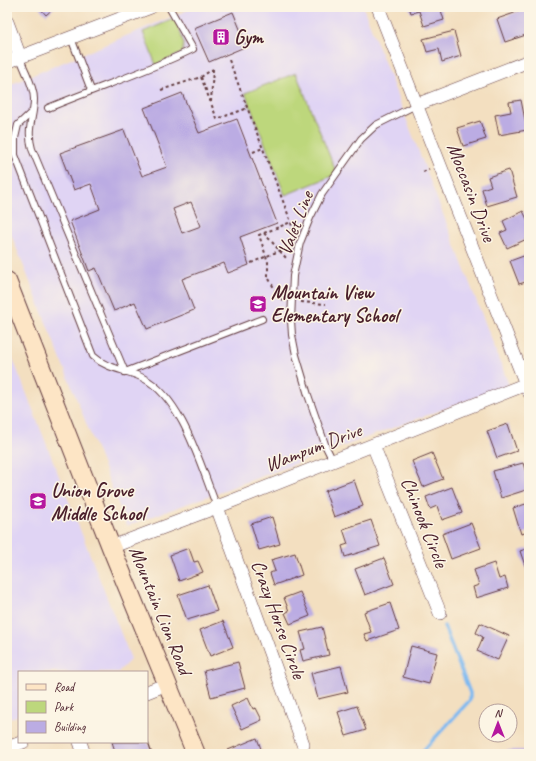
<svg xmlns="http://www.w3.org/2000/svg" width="536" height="761" font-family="Caveat,sans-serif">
  <rect width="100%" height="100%" fill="#fcf5e5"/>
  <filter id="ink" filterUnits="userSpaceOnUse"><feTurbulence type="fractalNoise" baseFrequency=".025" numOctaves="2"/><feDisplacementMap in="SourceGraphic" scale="8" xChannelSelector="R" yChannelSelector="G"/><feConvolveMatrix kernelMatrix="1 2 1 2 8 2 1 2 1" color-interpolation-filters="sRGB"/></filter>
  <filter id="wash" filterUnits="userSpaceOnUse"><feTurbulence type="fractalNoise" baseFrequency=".012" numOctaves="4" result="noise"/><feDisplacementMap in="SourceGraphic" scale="16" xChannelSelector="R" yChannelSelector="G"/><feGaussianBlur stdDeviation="0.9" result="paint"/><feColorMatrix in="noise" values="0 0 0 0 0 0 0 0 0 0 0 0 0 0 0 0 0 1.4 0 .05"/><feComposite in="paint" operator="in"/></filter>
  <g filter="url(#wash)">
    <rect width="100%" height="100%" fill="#f3dfc0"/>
    <path fill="#e0d4f4" d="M195 7H363L509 385 127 526 7 224V86Z
      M7 344 131 659 118 672H19V715L7 720Z"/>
    <path fill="#bdd77c" stroke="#847b54" d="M176 18 184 44 182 53 156 65 143 32Z
      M296 73 337 174 285 195 245 93Z"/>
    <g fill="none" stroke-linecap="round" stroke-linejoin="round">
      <path stroke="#7db9f0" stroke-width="3.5" d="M420 754 470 700V693L444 626"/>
    </g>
    <g id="blocks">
      <path fill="#bbace3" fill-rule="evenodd" d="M39 7H55L46 15Z
        M409 7H440L444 20 424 26 419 11 411 13Z
        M529 8V34L505 42 497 19Z
        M233 12 247 46 209 62 194 28Z
        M454 31 461 56 442 62 439 49 427 52 423 39Z
        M182 93 199 133 237 119 277 223 240 237 249 265 228 273 224 263 182 279 194 310 147 329 135 302 114 311 96 268 89 271 70 221 100 209 91 184 74 190 60 153 124 130 142 176 167 167 144 108ZM191 202 201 226 182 233 173 209Z
        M521 100 527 130 499 135 495 115 511 112 509 102Z
        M480 121 486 139 463 146 457 128Z
        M509 170 517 197 487 206 482 189 491 186 488 177Z
        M523 211 529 223V238L507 248 500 233 507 230 503 221Z
        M529 254V281L519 284 510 261Z
        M508 424 517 451 497 458 487 431Z
        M432 453 443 479 423 487 412 461Z
        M523 463 529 483V489L501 498 493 471Z
        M354 480 363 506 334 517 325 491Z
        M452 487 462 513 442 520 437 506 430 509 426 497Z
        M529 503V532L521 534 513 508Z
        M272 517 280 544 259 550 251 524Z
        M371 520 380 546 345 557 342 546 348 544 343 529Z
        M471 523 481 548 451 559 442 534Z
        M189 548 194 562 198 561 203 572 179 581 170 555Z
        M529 548V577L520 551Z
        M295 553 302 575 274 585 270 573 275 571 271 560Z
        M384 558 394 584 365 595 355 569Z
        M494 563 499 579 505 577 508 588 476 598 473 587 479 585 474 570Z
        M208 585 217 611 187 620 178 595Z
        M300 592 310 616 290 624 285 613 289 611 284 598Z
        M390 603 399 630 367 641 364 634 371 632 364 612Z
        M223 621 233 647 210 656 200 630Z
        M480 623 509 636 498 660 477 651 483 637 476 633Z
        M322 627 329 655 303 661 300 650 305 649 300 632Z
        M411 646 437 653 429 684 403 677Z
        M238 662 245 688 211 697 204 671Z
        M341 666 348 692 318 699 311 673Z
        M248 698 253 709 256 708 262 720 242 729 231 706Z
        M357 706 366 730 346 736 338 712Z
        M257 738 261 749 256 751 257 754H230L228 750Z
        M112 742H148L152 754H116Z
        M506 750H529V754H506Z"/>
    </g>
  </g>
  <g filter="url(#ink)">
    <use href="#blocks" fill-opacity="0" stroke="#633c41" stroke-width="1"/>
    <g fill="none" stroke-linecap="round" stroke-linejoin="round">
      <defs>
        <path id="lane" d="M71 38 91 90
          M20 57C24 71 34 85 34 99 34 119 26 127 32 149L125 372
          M48 108C96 88 146 72 193 49L169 7
          M32 112 18 125 15 138V155L93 356C108 370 126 369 143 378 183 398 201 468 217 507
          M125 372 262 319
          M333 461 326 447 308 395 296 355 292 335 291 320 293 276 300 243 310 218 322 194 361 139 376 125 416 105"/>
        <path id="street" d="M378 7 529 392
          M7 22 20 57
          M7 62 151 7
          M416 105 529 61
          M373 445 440 613
          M217 507 303 744
          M111 547 217 507 529 383
          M147 692 167 684
          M80 742 84 754
          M7 748 23 742"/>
        <path id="secondary" d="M7 281 111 547 196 754"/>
      </defs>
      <use href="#lane" stroke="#633c41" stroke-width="8"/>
      <use href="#street" stroke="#633c41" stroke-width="14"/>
      <use href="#secondary" stroke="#633c41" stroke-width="20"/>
      <path stroke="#633c41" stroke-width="2" stroke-dasharray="3 3" stroke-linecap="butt" d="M229 60 291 222 293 232
        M201 77 217 119 248 108
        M161 90 201 77 213 69
        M211 102 213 69
        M253 152 263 148
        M423 172 429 169
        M264 233 287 259
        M251 263 281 250
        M284 300 280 299 268 277V262L259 235 291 222
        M301 302 326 304"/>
      <use href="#lane" stroke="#fff" stroke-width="6"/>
      <use href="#street" stroke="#fff" stroke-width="13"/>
      <use href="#secondary" stroke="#fde5c5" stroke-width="18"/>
    </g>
  </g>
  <defs>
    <symbol id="building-square" viewBox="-11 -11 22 22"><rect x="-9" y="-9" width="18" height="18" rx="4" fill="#b5179e" stroke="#fcf5e5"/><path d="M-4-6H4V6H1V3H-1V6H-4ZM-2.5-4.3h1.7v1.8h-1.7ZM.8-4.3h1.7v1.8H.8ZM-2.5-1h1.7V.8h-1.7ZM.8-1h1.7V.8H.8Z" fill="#fff"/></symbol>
    <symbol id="school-square" viewBox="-11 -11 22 22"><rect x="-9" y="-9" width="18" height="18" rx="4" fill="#b5179e" stroke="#fcf5e5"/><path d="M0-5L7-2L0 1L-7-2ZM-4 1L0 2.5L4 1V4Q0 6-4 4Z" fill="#fff"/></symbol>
  </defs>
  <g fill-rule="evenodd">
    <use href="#building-square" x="211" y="27" width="20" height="20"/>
    <use href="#school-square" x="248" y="294" width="20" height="20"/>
    <use href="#school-square" x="28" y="491" width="20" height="20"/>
  </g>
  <g text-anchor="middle" stroke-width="3" stroke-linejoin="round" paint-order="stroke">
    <g font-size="20" font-weight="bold" fill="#4a1f2b" stroke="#fcf5e5" text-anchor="start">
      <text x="234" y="44">Gym</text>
      <text x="271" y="299">Mountain View<tspan x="271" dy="23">Elementary School</tspan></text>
      <text x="51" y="497">Union Grove<tspan x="51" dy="23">Middle School</tspan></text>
    </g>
    <g font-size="20" fill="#4a1f2b" stroke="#fcf5e5">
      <text transform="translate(472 192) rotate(69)" y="7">Moccasin Drive</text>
      <text transform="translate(295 223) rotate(-69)" y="7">Valet Line</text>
      <text transform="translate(313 447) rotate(-21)" y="7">Wampum Drive</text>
      <text transform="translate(425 522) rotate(68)" y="7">Chinook Circle</text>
      <text transform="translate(161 610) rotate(68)" y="7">Mountain Lion Road</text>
      <text transform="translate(279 619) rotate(70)" y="7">Crazy Horse Circle</text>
    </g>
  </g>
  <rect width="536" height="761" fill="none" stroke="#fcf5e5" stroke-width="24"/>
  <rect x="18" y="671" width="130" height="72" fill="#fcf5e5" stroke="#b59f9b"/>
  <rect x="26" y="684" width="20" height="6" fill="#fde5c5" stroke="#b59f9b"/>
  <text x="54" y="691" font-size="12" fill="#4a1f2b">Road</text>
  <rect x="26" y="701" width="20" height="12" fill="#bdd77c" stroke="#b59f9b"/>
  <text x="54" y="711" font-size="12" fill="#4a1f2b">Park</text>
  <rect x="26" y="721" width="20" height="12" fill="#bbace3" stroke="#b59f9b"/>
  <text x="54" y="731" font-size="12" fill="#4a1f2b">Building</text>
  <g transform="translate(498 723)"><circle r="19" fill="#fcf5e5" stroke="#b59f9b"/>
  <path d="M0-3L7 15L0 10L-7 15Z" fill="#b5179e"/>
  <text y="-6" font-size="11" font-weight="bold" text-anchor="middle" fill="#4a1f2b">N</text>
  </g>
</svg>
